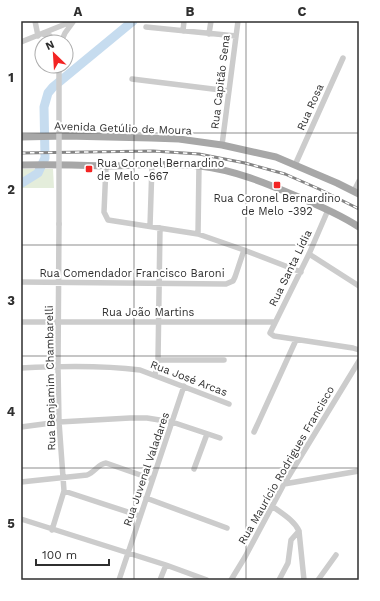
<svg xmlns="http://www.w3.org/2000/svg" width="380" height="601" font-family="'Work Sans',sans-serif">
  <rect width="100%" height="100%" fill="#fff"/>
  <path fill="#e4eddb" d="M21 169H53L54 188H21Z"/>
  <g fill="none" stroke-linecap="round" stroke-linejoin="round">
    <path stroke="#c6dcef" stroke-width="9" d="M22 183 38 173 45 158 44 107 48 93 53 87 133 21"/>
    <path stroke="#ccc" stroke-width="5.5" d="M35 21 38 36
      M146 27 236 36
      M183 31 184 21
      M43 34 50 36 56 42
      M209 34 211 21
      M21 42 73 21
      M61 42 65 33 73 22
      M132 79 229 91
      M222 145 238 21
      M295 165 343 58
      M106 166 104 212 108 220 198 234 244 250 301 272
      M354 191 359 181
      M328 210 309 254 270 333 274 336 353 348 359 350
      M150 226 152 165
      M198 234 199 166
      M309 254 359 286
      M21 282 226 284 233 281 235 277 244 250
      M21 322H275
      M158 360H224
      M21 368C60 366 101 365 140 370L229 404
      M155 375 158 360 160 228
      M21 427 59 422 130 418H147L172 422 220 438
      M254 432 296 340
      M194 469 207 434
      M21 482 87 475C95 472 98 464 106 463L152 479
      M284 484 359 471
      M64 491 140 516
      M146 498 227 528
      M272 506C281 513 294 520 299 531L304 580
      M21 519 166 565 207 580
      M52 530 64 491 59 422 58 367 59 224
      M119 580 184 386
      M160 580 166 565
      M231 580 245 557 284 484 359 361
      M279 580 288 563 291 540 299 531
      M318 580 336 555"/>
    <path stroke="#a7a7a7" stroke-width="7" d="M21 137 66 136 151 138 179 139 222 145 276 157 337 183 359 194
      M21 165C49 164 78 165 106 166 138 166 169 162 200 166 234 170 266 183 296 196 318 205 339 214 359 227"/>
    <defs>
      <path id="rail" d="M21 153 153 151 199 154 245 163 285 174 319 189 359 209"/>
    </defs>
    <use href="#rail" stroke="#848484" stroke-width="3"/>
    <use href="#rail" stroke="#fff" stroke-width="1.5" stroke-dasharray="4.5" stroke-linecap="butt"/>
    <path stroke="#ccc" stroke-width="5.5" d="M59 224V66"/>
  </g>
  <path fill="none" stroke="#2f2f2f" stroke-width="1" stroke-opacity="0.55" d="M134 21V580M246 21V580M21 133H359M21 245H359M21 356H359M21 468H359"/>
  <g fill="#f32423" stroke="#fff" stroke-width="1.5">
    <rect x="85" y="165" width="8" height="8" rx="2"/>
    <rect x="273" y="181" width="8" height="8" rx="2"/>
  </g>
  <g text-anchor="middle" stroke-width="4" stroke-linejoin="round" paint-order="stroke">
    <g font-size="11" fill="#2f2f2f" stroke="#fff">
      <text transform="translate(220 82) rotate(-83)" y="4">Rua Capitão Sena</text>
      <text transform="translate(310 107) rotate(-66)" y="4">Rua Rosa</text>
      <text transform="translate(123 128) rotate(2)" y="4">Avenida Getúlio de Moura</text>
      <text transform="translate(290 268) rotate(-64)" y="4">Rua Santa Lídia</text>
      <text x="132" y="277">Rua Comendador Francisco Baroni</text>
      <text x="148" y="316">Rua João Martins</text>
      <text transform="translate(50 378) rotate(-91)" y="4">Rua Benjamim Chambarelli</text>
      <text transform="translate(189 378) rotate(21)" y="4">Rua José Arcas</text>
      <text transform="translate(286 465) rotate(-60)" y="4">Rua Maurício Rodrigues Francisco</text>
      <text transform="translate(146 469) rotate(-71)" y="4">Rua Juvenal Valadares</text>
    </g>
    <g font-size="11" fill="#2f2f2f" stroke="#fff" text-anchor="start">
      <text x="97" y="167">Rua Coronel Bernardino<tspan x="97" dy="13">de Melo -667</tspan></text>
      <text x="277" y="202" text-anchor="middle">Rua Coronel Bernardino<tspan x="277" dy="13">de Melo -392</tspan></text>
    </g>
  </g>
  <rect width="380" height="601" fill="none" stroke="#ffffff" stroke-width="44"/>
  <g transform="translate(54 54) rotate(335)"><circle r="19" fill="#ffffff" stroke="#acacac"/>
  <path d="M0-3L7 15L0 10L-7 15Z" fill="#f32423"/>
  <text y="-6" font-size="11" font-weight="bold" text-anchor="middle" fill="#2f2f2f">N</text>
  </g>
  <path d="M36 559v6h73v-6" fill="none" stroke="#2f2f2f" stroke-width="2"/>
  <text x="42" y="559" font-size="12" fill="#2f2f2f" stroke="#ffffff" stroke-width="3" paint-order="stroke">100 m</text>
  <rect x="22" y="22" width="336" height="557" fill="none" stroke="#2f2f2f" stroke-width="1.5"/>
  <g font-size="13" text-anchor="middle" font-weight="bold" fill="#2f2f2f">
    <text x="78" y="16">A</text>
    <text x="190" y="16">B</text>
    <text x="302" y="16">C</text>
    <text x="11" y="82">1</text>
    <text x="11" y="194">2</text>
    <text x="11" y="305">3</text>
    <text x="11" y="416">4</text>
    <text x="11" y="528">5</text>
  </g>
</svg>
